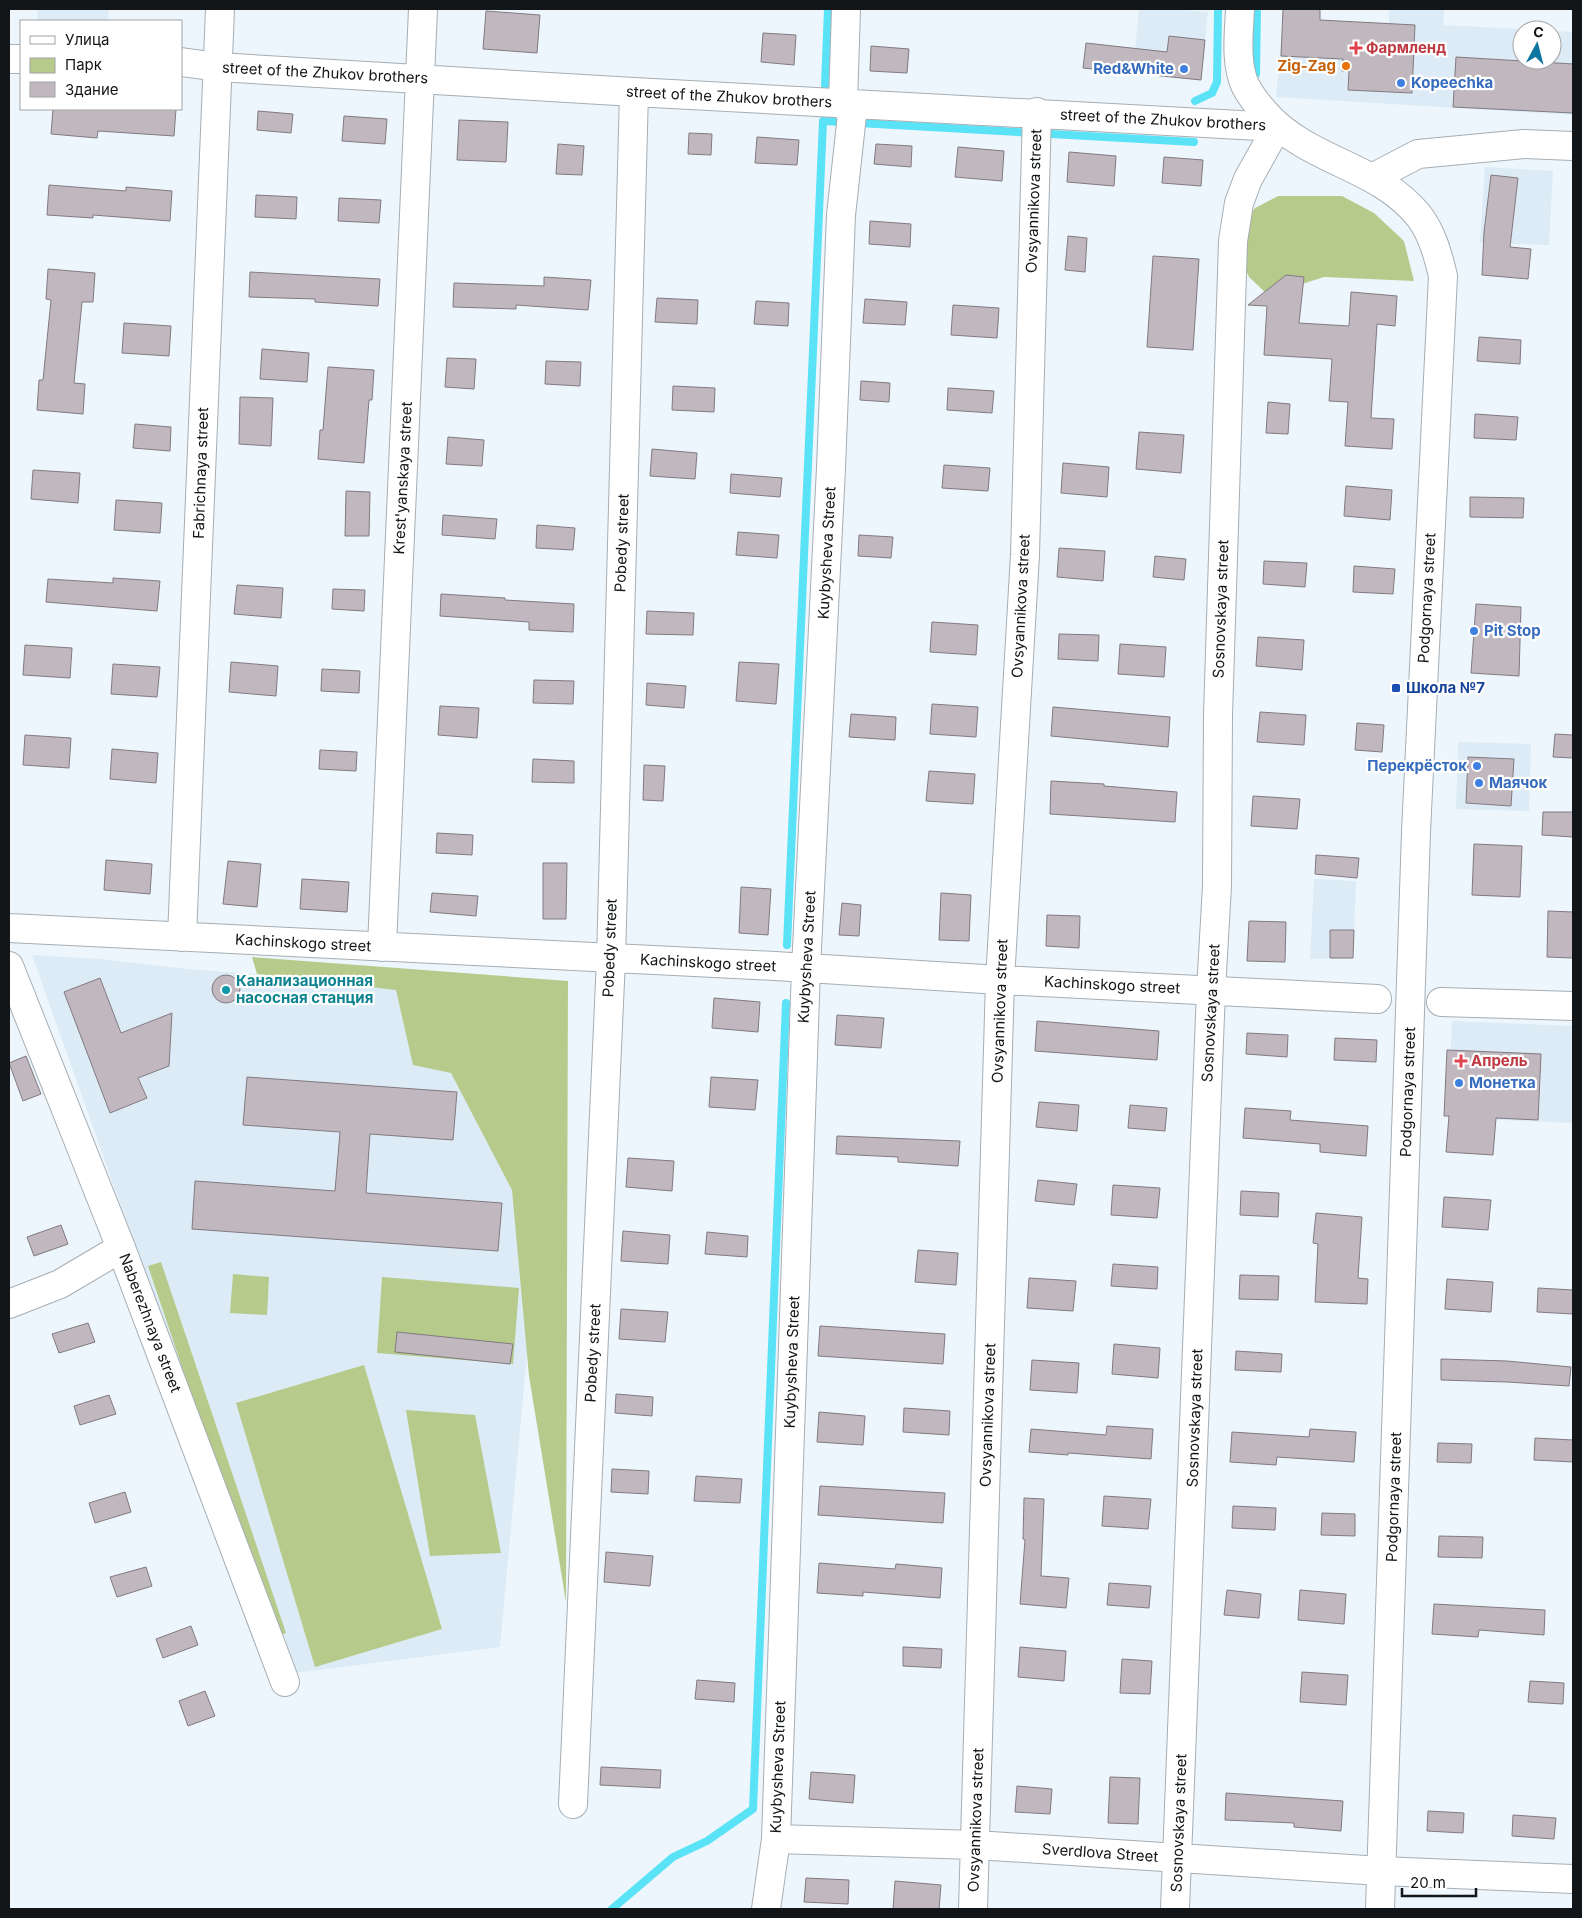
<svg xmlns="http://www.w3.org/2000/svg" width="1582" height="1918" font-family="Inter,sans-serif">
  <rect width="100%" height="100%" fill="#edf6fc"/>
  <path fill="#dcebf5" d="M38 9H109L108 21H37Z
    M1139 9H1173L1208 12 1201 80 1133 73Z
    M1389 9H1444L1443 25 1542 30H1522V60H1552V31L1573 32V115L1276 97 1283 19 1389 23Z
    M1485 167 1553 171 1549 245 1480 243Z
    M1458 742 1531 744 1529 811 1456 809Z
    M1314 879 1356 881 1353 958 1310 959Z
    M32 955 100 959 187 969 560 996 500 1647 280 1675 134 1243Z
    M1452 1021 1573 1026V1123L1448 1118Z"/>
  <path fill="#b6cb8b" d="M1278 196H1342L1374 213 1404 241 1414 281 1324 277 1268 295 1249 277 1240 257 1242 225 1255 208Z
    M252 957 568 981 566 1602 529 1376 512 1190 451 1073 413 1065 396 990 257 974Z
    M161 1262 286 1633 273 1637 148 1266Z
    M233 1274 269 1277 267 1315 230 1313Z
    M382 1277 519 1288 513 1364 377 1353Z
    M364 1365 442 1629 315 1667 236 1403Z
    M406 1410 475 1415 501 1553 430 1556Z"/>
  <g fill="none" stroke-linecap="round" stroke-linejoin="round">
    <path stroke="#5ae2f7" stroke-width="8" d="M1256 74 1257 9
      M825 85 828 9
      M1195 101 1212 93 1217 82 1218 9
      M787 945 823 121 1194 142
      M612 1909 673 1857 707 1841 753 1809 786 1003"/>
  </g>
  <path fill="#c0b8be" stroke="#817a80" d="M1283 9H1320V20L1415 25 1412 93 1348 90 1349 71H1342L1343 59 1281 56Z
    M486 11 540 15 537 53 483 49Z
    M763 33 796 35 794 65 761 62Z
    M1169 36 1205 40 1201 80 1083 68 1086 43 1167 52Z
    M871 46 909 49 907 73 870 71Z
    M1456 57 1573 64V113L1453 107Z
    M53 109H176L174 136 98 131 97 138 51 134Z
    M258 111 293 114 291 133 257 130Z
    M344 116 387 119 385 144 342 141Z
    M459 120 508 122 506 162 457 160Z
    M689 133 712 134 711 155 688 154Z
    M757 137 799 140 797 165 755 163Z
    M558 144 584 146 582 175 556 174Z
    M876 144 912 146 911 167 874 164Z
    M958 147 1004 151 1002 181 955 177Z
    M1069 152 1116 156 1114 186 1067 182Z
    M1164 157 1203 160 1201 186 1162 183Z
    M1491 175 1518 178 1510 247 1531 249 1528 279 1482 275 1484 232Z
    M49 185 126 191V187L172 191 170 221 93 215V218L47 215Z
    M256 195 297 197 296 219 255 217Z
    M339 198 381 200 379 223 338 221Z
    M870 221 911 224 910 247 869 244Z
    M1068 236 1087 238 1085 272 1065 270Z
    M1153 256 1199 259 1193 350 1147 347Z
    M48 269 95 273 93 302H82L74 383 85 384 83 414 37 410 39 380H43L51 300 46 299Z
    M250 272 380 279 378 306 315 302V299L249 297Z
    M1286 275 1304 277 1299 323 1349 326 1351 292 1397 296 1395 326 1377 324 1371 418 1394 419 1392 449 1345 446 1348 402 1329 401 1332 359 1264 355 1267 306 1248 305Z
    M544 277 591 280 588 310 516 305V309L453 307 454 283 544 286Z
    M657 298 698 300 697 324 655 322Z
    M865 299 907 302 905 325 863 323Z
    M756 301 789 303 788 326 754 324Z
    M953 305 999 308 997 338 951 335Z
    M124 323 171 326 169 356 122 353Z
    M1479 337 1521 340 1520 364 1477 361Z
    M262 349 309 353 307 382 260 379Z
    M447 358 476 359 474 389 445 387Z
    M546 361 581 362 580 386 545 384Z
    M328 367 374 370 372 400H369L364 463 318 459 320 430H323Z
    M861 381 890 383 889 402 860 400Z
    M673 386 715 388 714 412 672 410Z
    M948 388 994 391 992 413 947 410Z
    M240 397 273 398 271 446 239 444Z
    M1268 402 1290 404 1288 434 1266 433Z
    M1475 414 1518 417 1516 440 1474 438Z
    M135 424 171 427 170 451 133 448Z
    M1139 432 1184 435 1181 473 1136 469Z
    M448 437 484 440 482 466 446 464Z
    M652 449 697 453 695 479 650 476Z
    M1063 463 1109 467 1107 497 1061 493Z
    M944 465 990 468 988 491 942 488Z
    M33 470 80 473 78 503 31 499Z
    M731 474 782 478 780 497 730 493Z
    M1346 486 1392 490 1390 520 1344 516Z
    M346 491 370 492 369 536H345Z
    M1470 497 1524 498 1523 518 1470 517Z
    M116 500 162 503 160 533 114 530Z
    M443 515 497 519 495 539 442 535Z
    M537 525 575 528 573 550 536 548Z
    M738 532 779 535 777 558 736 555Z
    M859 535 893 537 891 558 858 556Z
    M1059 548 1105 551 1103 581 1057 577Z
    M1155 556 1186 559 1184 580 1153 577Z
    M1264 561 1307 563 1305 587 1263 584Z
    M1354 566 1395 569 1393 594 1353 592Z
    M113 578 160 581 157 611 46 602 48 579 113 583Z
    M237 585 283 588 281 618 234 614Z
    M333 589 365 590 364 611 332 609Z
    M441 594 505 598V600L574 604 573 632 529 630V622L440 616Z
    M1476 604 1521 607 1519 676 1471 673Z
    M647 611 694 613 693 635 646 634Z
    M932 622 978 625 976 655 930 652Z
    M1059 634 1099 635 1098 661 1058 659Z
    M1258 637 1304 640 1302 670 1256 666Z
    M1120 644 1166 647 1164 677 1118 674Z
    M25 645 72 648 70 678 23 675Z
    M231 662 278 666 276 696 229 692Z
    M739 662 779 664 776 704 736 701Z
    M113 664 160 667 157 697 111 694Z
    M322 669 360 671 359 693 321 691Z
    M534 680 574 681 573 704 533 703Z
    M647 683 686 686 684 708 646 705Z
    M932 704 978 707 976 737 930 734Z
    M440 706 479 708 477 738 438 735Z
    M1053 707 1170 717 1168 747 1051 736Z
    M1260 712 1306 715 1304 745 1257 742Z
    M851 714 896 717 895 740 849 737Z
    M1357 723 1384 725 1382 752 1355 750Z
    M1555 734 1573 735V758L1553 757Z
    M25 735 71 738 69 768 23 765Z
    M112 749 158 753 156 783 110 779Z
    M320 750 357 752 356 771 319 769Z
    M1468 757 1514 759 1511 806 1466 803Z
    M533 759 574 761V783L532 782Z
    M644 765 665 766 663 801 643 800Z
    M929 771 975 774 973 804 926 801Z
    M1051 781 1104 784V786L1177 792 1175 822 1050 814Z
    M1253 796 1300 799 1297 829 1251 826Z
    M1543 812H1573V837L1542 835Z
    M437 833 473 835 472 855 436 853Z
    M1474 844 1522 846 1520 897 1472 895Z
    M1316 855 1359 858 1357 878 1315 874Z
    M106 860 152 864 150 894 104 890Z
    M228 861 261 864 257 907 223 904Z
    M543 863H567L566 919H543Z
    M302 879 349 882 347 912 300 909Z
    M741 887 771 889 768 935 739 933Z
    M432 893 478 896 476 916 430 912Z
    M941 893 971 895 969 941 939 940Z
    M842 903 861 905 859 936 839 935Z
    M1548 911 1573 912V958L1547 957Z
    M1047 915 1080 916 1079 948 1046 946Z
    M1249 921 1286 922 1285 962 1247 961Z
    M1330 930H1354L1353 958H1330Z
    M212 989a14 14 0 1 1 28 0a14 14 0 1 1-28 0Z
    M100 978 121 1033 172 1013 169 1066 138 1078 147 1098 110 1113 64 992Z
    M714 998 760 1002 758 1032 712 1028Z
    M837 1015 884 1018 881 1048 835 1045Z
    M1037 1021 1159 1031 1157 1060 1035 1051Z
    M1247 1033 1288 1035 1287 1057 1246 1054Z
    M1335 1038 1377 1040 1376 1062 1334 1060Z
    M1447 1050 1541 1054 1538 1120 1496 1118 1493 1155 1446 1152 1449 1116H1444Z
    M26 1056 41 1094 23 1101 9 1063Z
    M247 1077 457 1092 453 1140 370 1134 366 1193 502 1203 498 1251 192 1229 195 1181 335 1191 340 1132 243 1125Z
    M711 1077 758 1080 755 1110 709 1107Z
    M1039 1102 1079 1105 1077 1131 1036 1127Z
    M1130 1105 1167 1108 1165 1131 1128 1128Z
    M1245 1108 1291 1111 1290 1120 1368 1126 1366 1156 1320 1152V1144L1243 1138Z
    M837 1136 960 1141 958 1166 898 1162V1157L836 1154Z
    M628 1158 674 1161 672 1191 626 1187Z
    M1038 1180 1077 1184 1074 1205 1035 1201Z
    M1113 1185 1160 1188 1157 1218 1111 1215Z
    M1241 1191 1279 1193 1278 1217 1240 1215Z
    M1444 1197 1491 1200 1488 1230 1442 1227Z
    M1316 1213 1362 1217 1358 1278 1368 1279 1367 1304 1315 1302 1318 1244 1313 1243Z
    M61 1225 68 1244 34 1256 27 1237Z
    M623 1231 670 1235 668 1264 621 1261Z
    M707 1232 748 1236 747 1257 705 1254Z
    M918 1250 958 1253 956 1285 915 1282Z
    M1113 1264 1158 1267 1157 1289 1111 1286Z
    M1240 1275 1279 1276 1278 1300 1239 1299Z
    M1029 1278 1076 1281 1073 1311 1027 1308Z
    M1447 1279 1493 1282 1491 1312 1445 1309Z
    M1538 1288 1573 1290V1314L1537 1312Z
    M621 1309 668 1312 665 1342 619 1339Z
    M88 1323 95 1342 59 1353 52 1334Z
    M820 1326 945 1334 943 1364 818 1356Z
    M397 1332 513 1344 510 1364 395 1352Z
    M1114 1344 1160 1348 1158 1378 1112 1374Z
    M1236 1351 1282 1354 1281 1372 1235 1370Z
    M1441 1359 1507 1361 1571 1367 1569 1386 1507 1382 1441 1380Z
    M1032 1360 1079 1363 1077 1393 1030 1390Z
    M616 1394 653 1397 652 1416 615 1413Z
    M109 1395 116 1414 80 1425 74 1406Z
    M904 1408 950 1411 949 1435 903 1432Z
    M819 1412 865 1416 863 1445 817 1442Z
    M1107 1426 1153 1429 1151 1459 1068 1453V1455L1029 1452 1031 1429 1106 1435Z
    M1310 1429 1356 1432 1354 1462 1277 1457 1276 1465 1230 1462 1232 1432 1309 1437Z
    M1535 1438 1573 1440V1462L1534 1460Z
    M1438 1443 1472 1444 1471 1463 1437 1462Z
    M612 1469 649 1471 648 1494 611 1492Z
    M696 1476 742 1479 740 1503 694 1501Z
    M820 1486 945 1493 943 1523 818 1515Z
    M125 1492 131 1512 95 1523 89 1503Z
    M1104 1496 1151 1499 1148 1529 1102 1526Z
    M1024 1498 1044 1499 1041 1576 1069 1578 1066 1608 1020 1604 1025 1540 1023 1539Z
    M1233 1506 1276 1508 1275 1530 1232 1528Z
    M1322 1513 1355 1514V1536L1321 1535Z
    M1439 1536 1483 1537 1482 1558 1438 1557Z
    M606 1552 653 1556 650 1586 604 1582Z
    M819 1563 895 1569 896 1564 942 1568 940 1598 863 1592V1596L817 1593Z
    M146 1567 152 1586 117 1597 110 1577Z
    M1109 1583 1151 1586 1149 1608 1107 1605Z
    M1227 1590 1261 1594 1259 1618 1224 1615Z
    M1300 1590 1346 1594 1344 1624 1298 1620Z
    M1434 1604 1545 1610 1544 1635 1479 1630 1478 1637 1432 1634Z
    M191 1626 198 1645 163 1658 156 1639Z
    M903 1647 942 1649 941 1668 903 1666Z
    M1020 1647 1066 1651 1064 1681 1018 1677Z
    M1122 1659 1152 1661 1150 1694 1120 1693Z
    M1302 1672 1348 1675 1346 1705 1300 1702Z
    M697 1680 735 1683 734 1702 695 1699Z
    M1530 1681 1564 1683 1563 1704 1528 1702Z
    M205 1691 215 1716 188 1726 179 1701Z
    M601 1767 661 1770 660 1788 600 1785Z
    M811 1772 855 1775 853 1803 809 1799Z
    M1110 1777 1140 1778 1138 1824 1108 1823Z
    M1017 1786 1052 1789 1050 1814 1015 1812Z
    M1226 1793 1343 1801 1341 1831 1294 1827V1823L1225 1820Z
    M1428 1811 1464 1813 1463 1833 1427 1831Z
    M1513 1815 1556 1818 1554 1839 1512 1836Z
    M806 1878 849 1880 848 1904 804 1902Z
    M895 1881 941 1885 939 1909H893Z"/>
  <g fill="none" stroke-linecap="round" stroke-linejoin="round">
    <defs>
      <path id="minor" d="M9 59H21
        M181 62 218 67 634 92 1277 127 1248 179 1239 203 1233 241 1218 715 1217 886 1211 990 1175 1909
        M1372 178 1418 154 1524 144 1573 146
        M9 928 775 966 1000 980 1377 999
        M182 937 220 9
        M382 947 423 9
        M9 966 121 1248 285 1682
        M1441 1002 1573 1006
        M9 1304 60 1284 121 1248
        M573 1804 611 959 634 92
        M776 1839 976 1845 1381 1871 1573 1879
        M766 1909 776 1839 806 968 831 468 841 215 852 115 843 103 846 9
        M973 1909 1000 980 1025 555 1037 112"/>
      <path id="tertiary" d="M1240 9C1239 33 1235 62 1245 85 1250 95 1257 104 1265 113 1308 162 1378 165 1419 216 1432 233 1438 255 1443 276L1416 832 1380 1909"/>
    </defs>
    <use href="#minor" stroke="#a6aeb4" stroke-width="30"/>
    <use href="#tertiary" stroke="#a6aeb4" stroke-width="30"/>
    <use href="#minor" stroke="#fff" stroke-width="28"/>
    <use href="#tertiary" stroke="#fff" stroke-width="28"/>
  </g>
  <g fill="#e0444e" stroke="#fff" stroke-width="2">
    <path d="M1353.5 40.5h5v5h5v5h-5v5h-5v-5h-5v-5h5z"/>
    <path d="M1458.5 1053.5h5v5h5v5h-5v5h-5v-5h-5v-5h5z"/>
  </g>
  <circle fill="#e8710a" stroke="#fff" stroke-width="2" cx="1346" cy="66" r="5"/>
  <g fill="#3f7fe0" stroke="#fff" stroke-width="2">
    <circle cx="1184" cy="69" r="5"/>
    <circle cx="1401" cy="83" r="5"/>
    <circle cx="1474" cy="631" r="5"/>
    <circle cx="1477" cy="766" r="5"/>
    <circle cx="1479" cy="783" r="5"/>
    <circle cx="1459" cy="1083" r="5"/>
  </g>
  <rect fill="#1a4fb4" stroke="#fff" stroke-width="2" x="1391" y="683" width="10" height="10" rx="2.5"/>
  <circle fill="#0f9aa8" stroke="#fff" stroke-width="2" cx="226" cy="990" r="5"/>
  <g text-anchor="middle" stroke-width="4.5" stroke-linejoin="round" paint-order="stroke">
    <g font-size="15" font-weight="bold" fill="#be3a42" stroke="#fff" text-anchor="start">
      <text x="1366" y="53">Фармленд</text>
      <text x="1471" y="1066">Апрель</text>
    </g>
    <g font-size="15" font-weight="bold" fill="#c56008" stroke="#fff" text-anchor="end">
      <text x="1336" y="71">Zig-Zag</text>
    </g>
    <g font-size="15" font-weight="bold" fill="#366cbe" stroke="#fff" text-anchor="start">
      <text x="1174" y="74" text-anchor="end">Red&amp;White</text>
      <text x="1411" y="88">Kopeechka</text>
      <text x="1484" y="636">Pit Stop</text>
      <text x="1467" y="771" text-anchor="end">Перекрёсток</text>
      <text x="1489" y="788">Маячок</text>
      <text x="1469" y="1088">Монетка</text>
    </g>
    <g font-size="15" fill="#131618" stroke="#fff">
      <text transform="translate(325 73) rotate(3)" y="5">street of the Zhukov brothers</text>
      <text transform="translate(729 97) rotate(3)" y="5">street of the Zhukov brothers</text>
      <text transform="translate(1163 120) rotate(3)" y="5">street of the Zhukov brothers</text>
      <text transform="translate(1034 201) rotate(-88)" y="5">Ovsyannikova street</text>
      <text transform="translate(201 473) rotate(-88)" y="5">Fabrichnaya street</text>
      <text transform="translate(403 478) rotate(-87)" y="5">Krest'yanskaya street</text>
      <text transform="translate(622 543) rotate(-88)" y="5">Pobedy street</text>
      <text transform="translate(827 553) rotate(-87)" y="5">Kuybysheva Street</text>
      <text transform="translate(1427 598) rotate(-87)" y="5">Podgornaya street</text>
      <text transform="translate(1021 606) rotate(-87)" y="5">Ovsyannikova street</text>
      <text transform="translate(1221 609) rotate(-88)" y="5">Sosnovskaya street</text>
      <text transform="translate(303 943) rotate(3)" y="5">Kachinskogo street</text>
      <text transform="translate(610 948) rotate(-88)" y="5">Pobedy street</text>
      <text transform="translate(807 957) rotate(-87)" y="5">Kuybysheva Street</text>
      <text transform="translate(708 963) rotate(3)" y="5">Kachinskogo street</text>
      <text transform="translate(1112 985) rotate(3)" y="5">Kachinskogo street</text>
      <text transform="translate(1000 1011) rotate(-88)" y="5">Ovsyannikova street</text>
      <text transform="translate(1211 1013) rotate(-87)" y="5">Sosnovskaya street</text>
      <text transform="translate(1408 1092) rotate(-88)" y="5">Podgornaya street</text>
      <text transform="translate(150 1323) rotate(69)" y="5">Naberezhnaya street</text>
      <text transform="translate(593 1353) rotate(-87)" y="5">Pobedy street</text>
      <text transform="translate(792 1362) rotate(-88)" y="5">Kuybysheva Street</text>
      <text transform="translate(988 1415) rotate(-88)" y="5">Ovsyannikova street</text>
      <text transform="translate(1195 1418) rotate(-88)" y="5">Sosnovskaya street</text>
      <text transform="translate(1394 1497) rotate(-88)" y="5">Podgornaya street</text>
      <text transform="translate(778 1767) rotate(-88)" y="5">Kuybysheva Street</text>
      <text transform="translate(976 1820) rotate(-88)" y="5">Ovsyannikova street</text>
      <text transform="translate(1179 1823) rotate(-88)" y="5">Sosnovskaya street</text>
      <text transform="translate(1100 1853) rotate(4)" y="5">Sverdlova Street</text>
    </g>
    <g font-size="15" font-weight="bold" fill="#164399" stroke="#fff" text-anchor="start">
      <text x="1406" y="693">Школа №7</text>
    </g>
    <g font-size="15" font-weight="bold" fill="#0d838f" stroke="#fff" text-anchor="start">
      <text x="236" y="986">Канализационная<tspan x="236" dy="17">насосная станция</tspan></text>
    </g>
  </g>
  <rect width="1582" height="1918" fill="none" stroke="#131618" stroke-width="20"/>
  <rect x="20" y="20" width="162" height="90" fill="#ffffff" stroke="#a1a2a3"/>
  <rect x="30" y="36" width="25" height="8" fill="#ffffff" stroke="#a1a2a3"/>
  <text x="65" y="45" font-size="15" fill="#131618">Улица</text>
  <rect x="30" y="58" width="25" height="15" fill="#b6cb8b" stroke="#a1a2a3"/>
  <text x="65" y="70" font-size="15" fill="#131618">Парк</text>
  <rect x="30" y="82" width="25" height="15" fill="#c0b8be" stroke="#a1a2a3"/>
  <text x="65" y="95" font-size="15" fill="#131618">Здание</text>
  <g transform="translate(1537 45) rotate(7)"><circle r="24" fill="#ffffff" stroke="#a1a2a3"/>
  <path d="M0-4L9 19L0 12L-9 19Z" fill="#0e76a1"/>
  <text y="-8" font-size="14" font-weight="bold" text-anchor="middle" fill="#131618">С</text>
  </g>
  <path d="M1402 1888v8h74v-8" fill="none" stroke="#131618" stroke-width="2.5"/>
  <text x="1410" y="1888" font-size="15" fill="#131618" stroke="#ffffff" stroke-width="4" paint-order="stroke">20 m</text>
</svg>
